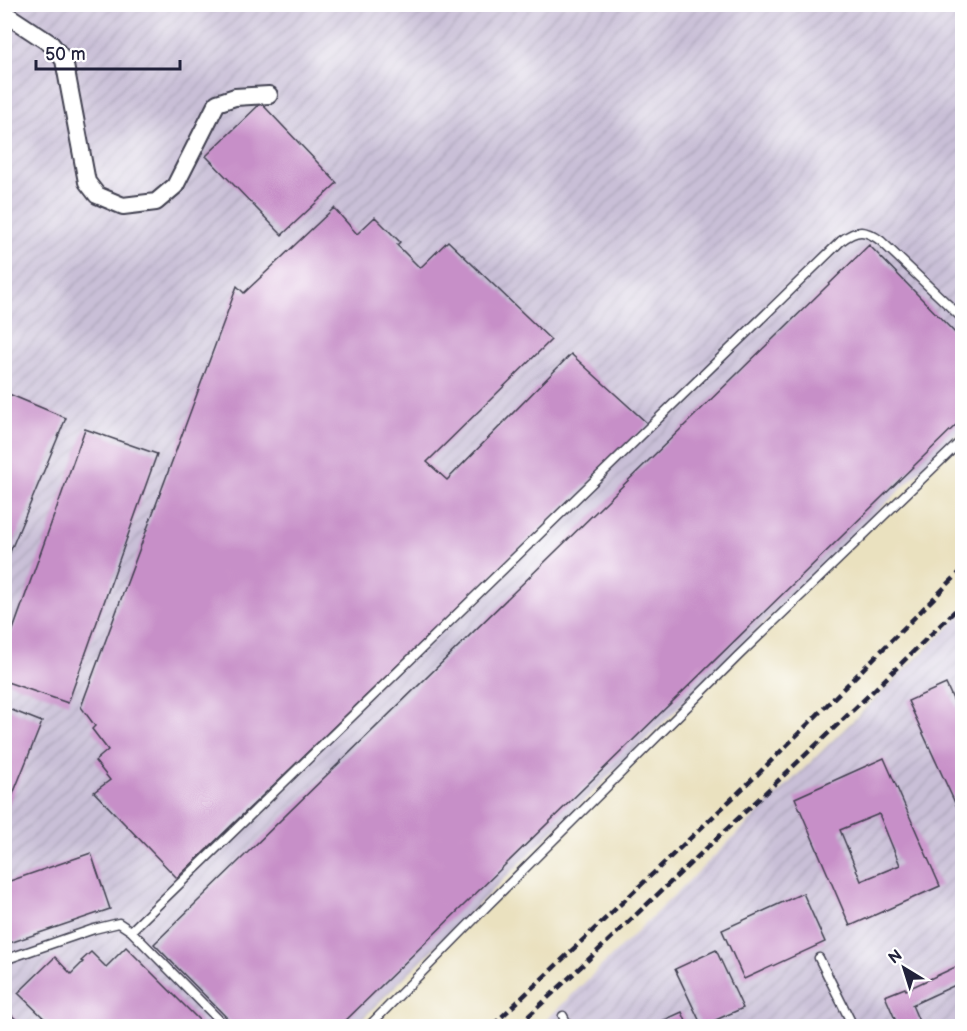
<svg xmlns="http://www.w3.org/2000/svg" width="967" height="1031" font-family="'Balsamiq Sans',sans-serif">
  <defs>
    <pattern id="industrial-furrows" width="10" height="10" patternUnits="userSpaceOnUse" patternTransform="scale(1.5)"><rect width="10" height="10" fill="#c9bfd7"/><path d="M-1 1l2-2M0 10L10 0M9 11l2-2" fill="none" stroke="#aca4b9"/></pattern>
  </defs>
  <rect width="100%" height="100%" fill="#fff"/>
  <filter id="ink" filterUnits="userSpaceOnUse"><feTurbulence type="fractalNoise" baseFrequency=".0167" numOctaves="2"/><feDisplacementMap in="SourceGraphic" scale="12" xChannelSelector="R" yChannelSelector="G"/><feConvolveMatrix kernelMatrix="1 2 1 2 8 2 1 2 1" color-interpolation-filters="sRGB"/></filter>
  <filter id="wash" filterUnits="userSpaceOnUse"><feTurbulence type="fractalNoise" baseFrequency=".008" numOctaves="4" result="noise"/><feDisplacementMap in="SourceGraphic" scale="24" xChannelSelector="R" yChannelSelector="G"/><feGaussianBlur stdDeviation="1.35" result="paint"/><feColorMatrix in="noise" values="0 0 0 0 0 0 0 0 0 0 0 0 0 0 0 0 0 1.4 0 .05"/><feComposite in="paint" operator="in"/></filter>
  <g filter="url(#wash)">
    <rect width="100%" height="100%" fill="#eae1bf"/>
    <path fill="url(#industrial-furrows)" d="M5 5H962V429L355 1026H5Z
      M962 614V1026H540Z"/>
    <g id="blocks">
      <path fill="#c78fc8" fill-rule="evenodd" d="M261 103 337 183 282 235 206 156Z
        M334 208 357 234 375 217 400 242 397 245 420 268 448 241 551 340 427 462 447 480 571 354 648 424 177 878 94 792 110 780 95 761 108 750 92 729 95 726 81 707 237 286 244 293Z
        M869 245 962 340V419L340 1026H235L154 944Z
        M4 392 66 418 5 564H4Z
        M85 429 157 454 68 703 4 681V655Z
        M946 684 962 719V818L908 701Z
        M4 707 42 722 5 814H4Z
        M884 758 940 886 850 926 795 798ZM879 814 900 865 861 881 840 830Z
        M91 853 110 909 4 945V883Z
        M803 893 825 942 744 979 722 930Z
        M126 947 202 1023 199 1026H52L18 993 55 957 71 974 83 962 81 961 91 952 106 967Z
        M716 950 743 1008 702 1026 675 969Z
        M962 964V982L912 1005 921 1026H898L885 996 905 988 906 990Z
        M4 1008 23 1026H4Z
        M682 1012 688 1026H651Z"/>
    </g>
  </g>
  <g filter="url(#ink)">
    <use href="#blocks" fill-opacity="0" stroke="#403f4f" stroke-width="1.5"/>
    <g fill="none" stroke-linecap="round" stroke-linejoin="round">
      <defs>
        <path id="lane" d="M131 931 841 241C857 229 865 229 881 241L962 318
          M819 958 853 1026
          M4 960 94 929 119 923 131 931 225 1026
          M563 1016 568 1026
          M369 1026 488 905 738 656 962 440"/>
        <path id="street" d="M4 13 51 44 64 60 87 182 97 195 123 206 156 202 175 186 217 103 235 97 269 95"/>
      </defs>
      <use href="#lane" stroke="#403f4f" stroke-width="11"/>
      <use href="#street" stroke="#403f4f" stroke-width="20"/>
      <use href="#lane" stroke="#fff" stroke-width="8"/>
      <use href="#street" stroke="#fff" stroke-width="16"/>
      <path stroke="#22223b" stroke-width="4.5" stroke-dasharray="9 4.5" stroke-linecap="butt" d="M492 1026 757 775 962 570
        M518 1026 870 694 962 604"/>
    </g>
  </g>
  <rect width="967" height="1031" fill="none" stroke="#fff" stroke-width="24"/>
  <g transform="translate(904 968) rotate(322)" stroke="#ffffff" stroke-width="4.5" paint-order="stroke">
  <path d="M0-4.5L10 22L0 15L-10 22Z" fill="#22223b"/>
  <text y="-9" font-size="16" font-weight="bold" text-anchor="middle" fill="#22223b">N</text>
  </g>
  <path d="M36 60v9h144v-9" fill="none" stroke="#22223b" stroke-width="3"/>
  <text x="45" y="60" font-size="18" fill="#22223b" stroke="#ffffff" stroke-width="4.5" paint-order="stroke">50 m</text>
</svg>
